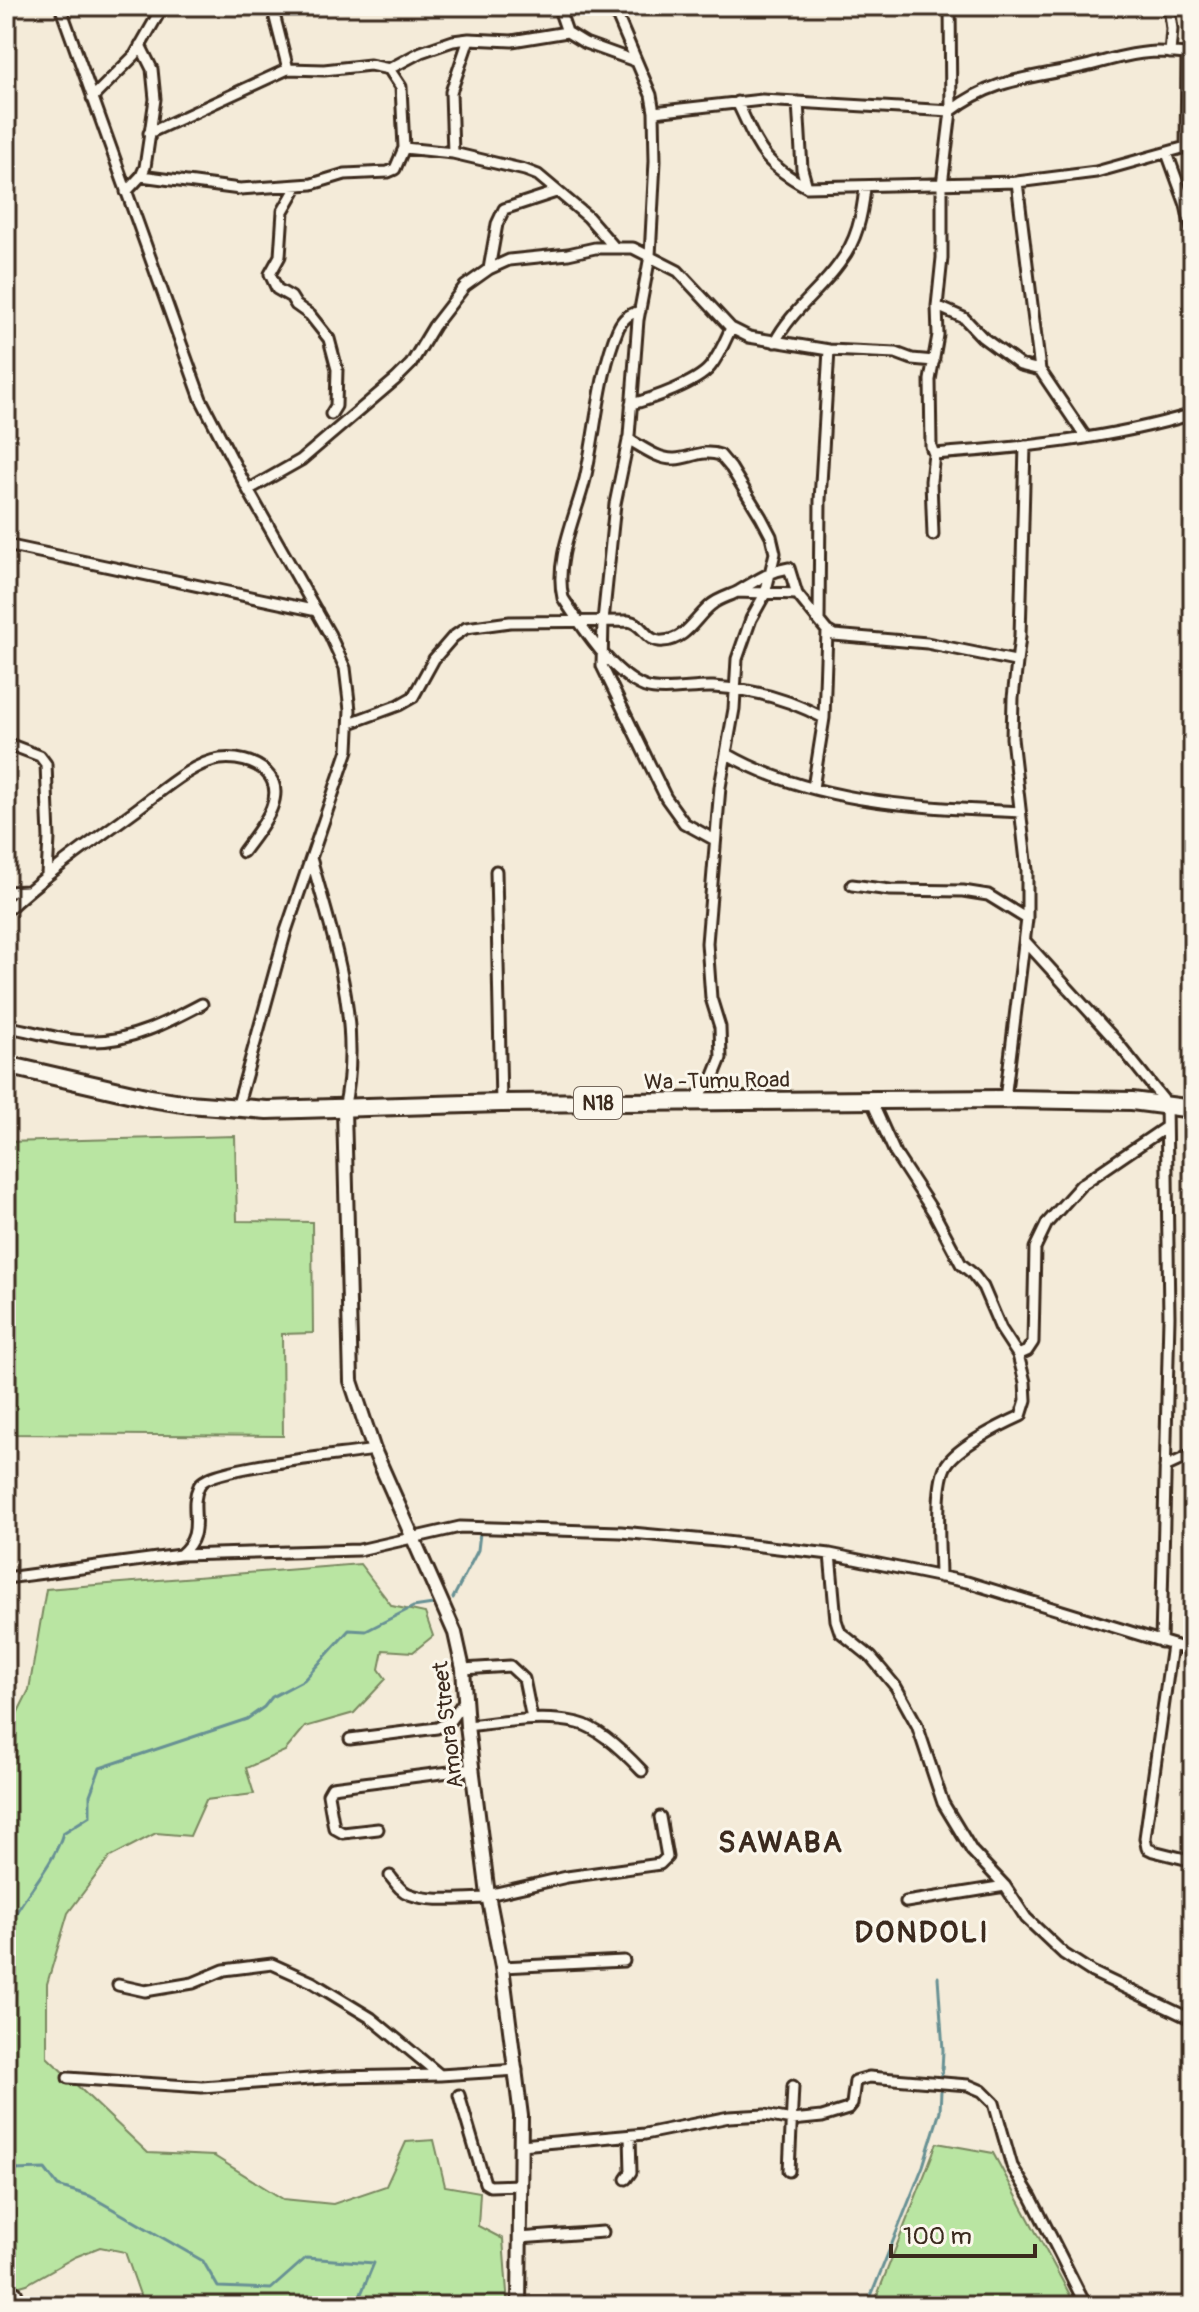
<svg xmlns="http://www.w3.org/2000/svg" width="1199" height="2312" font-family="Pangolin,sans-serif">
  <rect width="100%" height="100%" fill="#f4ebd9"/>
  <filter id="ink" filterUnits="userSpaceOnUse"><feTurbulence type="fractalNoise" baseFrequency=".0125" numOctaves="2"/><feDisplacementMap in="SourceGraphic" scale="16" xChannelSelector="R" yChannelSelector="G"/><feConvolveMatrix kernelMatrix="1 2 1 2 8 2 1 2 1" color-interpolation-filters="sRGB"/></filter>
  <g filter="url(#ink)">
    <path fill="#b9e5a2" stroke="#7a8860" stroke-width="2" d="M235 1136 237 1221 312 1222 313 1333 282 1334 283 1436 6 1434V1142Z
      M360 1564 392 1606 425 1613 433 1636 413 1652 383 1650 379 1669 386 1679 354 1713 305 1727 285 1751 246 1768 254 1794 206 1800 190 1836 156 1833 110 1857 68 1913 47 1984V2057L148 2153 214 2156 283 2199 333 2204 386 2186 406 2142 434 2140 445 2186 480 2192 478 2226 503 2239 508 2306H144L125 2252 100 2247 75 2257 27 2284 6 2290V1736L29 1690 46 1589Z
      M937 2143 993 2153 1076 2306H873Z"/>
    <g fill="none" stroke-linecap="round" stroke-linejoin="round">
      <path stroke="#689194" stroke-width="3" d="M453 1598 478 1550 480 1533
        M6 1932C20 1897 52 1870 63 1833L90 1816V1795L100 1768 247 1719 264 1707 272 1697 304 1680 349 1630 366 1631 413 1607 433 1604
        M6 2165 13 2170 45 2169 58 2186 90 2196 203 2261 218 2287 271 2289 306 2258 374 2263 356 2306
        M867 2306 923 2166 940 2111 943 2050 938 1977"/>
      <defs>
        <path id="street" d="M60 6 201 399 248 490 330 635 345 668 350 710 348 750 286 931 237 1108
          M272 6 288 69
          M558 6 567 32 585 43 635 61
          M613 6 651 95 654 112 655 161 650 256 638 320 629 436 615 504 603 621 602 666 666 798 684 823 715 840
          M1169 6 1172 29 1170 53
          M389 69 421 52 453 41 469 39 512 41 567 32
          M92 98 135 55 163 6
          M737 102C759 147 760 162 807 187L1017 182 1096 172 1186 147 1193 148
          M798 102 802 169 807 187
          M654 112 762 100 951 111C996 76 1038 78 1090 65 1112 59 1133 53 1156 52 1168 52 1181 54 1193 54
          M1186 147 1187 54
          M404 148 453 153 525 170 538 175 588 217 615 248
          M453 153 451 92 469 39
          M1167 153 1186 205 1193 236
          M141 176 240 189 312 184 345 174 388 172 395 169 404 148 401 87 389 69 370 65 324 70 288 69 149 133
          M1017 182 1040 370 1086 438
          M298 185 283 211 280 256 270 274 277 289 291 297 296 305 310 315 329 339 337 369 336 406 331 414
          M126 192 141 176 145 167 155 99 152 69 140 45
          M489 269 497 224 504 209 556 192
          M937 306 964 318 982 337 1020 365 1040 370
          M640 311C629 314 623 318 618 329 599 374 596 431 585 479 576 516 554 560 563 598 582 627 612 674 645 687 662 693 694 686 713 687 752 689 789 699 824 718
          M775 342C791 311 819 292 839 264 857 241 862 216 865 188
          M631 404C652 399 697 383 710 367 719 356 725 341 731 328
          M628 439C642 447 659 460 675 459 691 458 703 449 720 455L731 468 761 517 771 536 775 553 765 594 751 619 737 659 734 709 720 787 707 943 711 998 720 1027 721 1058 711 1083 691 1101
          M934 454C1021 448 1109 439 1193 414
          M248 490 301 460 396 379 411 364 434 326 465 286 489 269 509 260 568 254 595 248H633L678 271 731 328 749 337 829 350 896 353 912 359 934 361
          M933 535 931 481 934 454 931 446 930 380 938 335 937 306 942 258V185L951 111 950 6
          M6 545 317 611
          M737 592 797 594
          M819 621 820 500 829 350
          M350 723 399 705 413 697 434 659 453 637 466 628 510 622 628 621C644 623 646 643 663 641 686 640 695 618 711 605 719 598 730 596 739 591 756 581 769 571 789 568L797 594 827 631 834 635 927 643 1015 661
          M6 743 40 756 46 764 49 838 47 875
          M727 754C816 805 921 807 1020 812
          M813 788 824 718 827 631
          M311 858C334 940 363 1024 344 1109
          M496 871 501 1103
          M852 885 890 890 963 891 988 895 1027 919
          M6 892 27 891
          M6 911C47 873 92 842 137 809 159 793 193 762 220 759 235 757 255 761 266 772 291 796 257 832 243 852
          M1025 941 1117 1042 1166 1103 1169 1317 1161 1642
          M6 1026C34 1032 63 1041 91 1041 130 1042 168 1022 202 1004
          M1005 1099 1027 919V870L1012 738 1013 698 1020 636 1025 446
          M871 1100 895 1153 934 1213 961 1264 972 1273 983 1287 1001 1329 1018 1355 1025 1382 1026 1400 1021 1416C1001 1425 959 1446 947 1464 934 1483 940 1552 940 1577
          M1018 1355 1027 1351 1033 1342 1035 1248 1047 1223 1081 1185 1166 1127
          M1165 1467 1193 1454
          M830 1554 836 1620 840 1632 871 1657 896 1687 917 1725 943 1803 972 1851 1005 1886 1026 1918 1064 1954 1092 1972 1193 2020
          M180 1555 359 1550 460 1527 621 1532 717 1541 830 1554 967 1582 1193 1651
          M6 1578 180 1555C208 1531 187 1511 199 1486 207 1466 347 1455 374 1450
          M1172 1645 1145 1838 1147 1848 1153 1851 1193 1861
          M463 1669 510 1666 524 1679 532 1719
          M467 1726C504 1722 542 1715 578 1723 600 1728 627 1755 642 1771
          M350 1739 437 1728 449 1722 465 1700
          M378 1829 343 1833 334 1828 328 1794 332 1787 473 1769
          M390 1876C395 1882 400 1891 409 1894 432 1903 464 1898 488 1898
          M488 1895 567 1877 660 1864 667 1857 660 1817
          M906 1902 1005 1886
          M502 1967 624 1961
          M118 1985 145 1991 193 1983 224 1970 272 1964 312 1982 371 2018 440 2075
          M68 2078 202 2087 337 2077 440 2075 517 2070
          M459 2095 485 2183 490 2186 520 2185
          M521 2145 645 2134 729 2117 765 2115 792 2120 822 2117 848 2109 852 2104 855 2081 869 2077 968 2085 982 2091 994 2103 1012 2166 1031 2197 1086 2306
          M789 2171 793 2086
          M626 2179 631 2172 630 2136
          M519 2238 603 2232
          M16 2292 21 2306"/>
        <path id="secondary" d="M344 1110 351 1381 374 1450 455 1633 463 1669 467 1726 488 1895 502 1967 521 2116 519 2306"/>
        <path id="highway" d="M6 1065 150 1098 188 1104 267 1110 501 1103 1005 1099 1132 1101 1193 1109"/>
      </defs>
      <use href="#street" stroke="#3b2a1e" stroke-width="15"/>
      <use href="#secondary" stroke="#3b2a1e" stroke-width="18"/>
      <use href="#highway" stroke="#3b2a1e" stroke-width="22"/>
      <use href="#street" stroke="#fbf7ec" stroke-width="9"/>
      <use href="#secondary" stroke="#fbf7ec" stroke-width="12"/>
      <use href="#highway" stroke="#fbf7ec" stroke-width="16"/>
    </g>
  </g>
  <g text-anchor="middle" stroke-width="6" stroke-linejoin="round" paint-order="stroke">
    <rect fill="#fbf7ec" stroke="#75685c" stroke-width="2" x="574" y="1087" width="48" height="32" rx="6"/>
    <g font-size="20" font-weight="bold" fill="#3b2a1e">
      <text x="598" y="1110">N18</text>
    </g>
    <g font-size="22" fill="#3b2a1e" stroke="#fbf7ec">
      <text transform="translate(717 1080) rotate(-1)" y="8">Wa -Tumu Road</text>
      <text transform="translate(447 1725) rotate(-97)" y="8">Amora Street</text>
    </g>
    <g font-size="30" font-weight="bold" letter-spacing="2" fill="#3b2a1e" stroke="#fbf7ec">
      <text x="781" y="1852">SAWABA</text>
      <text x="922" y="1942">DONDOLI</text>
    </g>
  </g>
  <rect width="1199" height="2312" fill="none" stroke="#fbf7ec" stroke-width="32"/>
  <rect x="16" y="16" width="1167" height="2280" fill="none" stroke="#3b2a1e" stroke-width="3" filter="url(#ink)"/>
  <path d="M891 2244v12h144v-12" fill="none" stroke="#3b2a1e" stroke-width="4"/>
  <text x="903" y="2244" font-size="24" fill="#3b2a1e" stroke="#fbf7ec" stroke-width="6" paint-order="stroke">100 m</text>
</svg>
